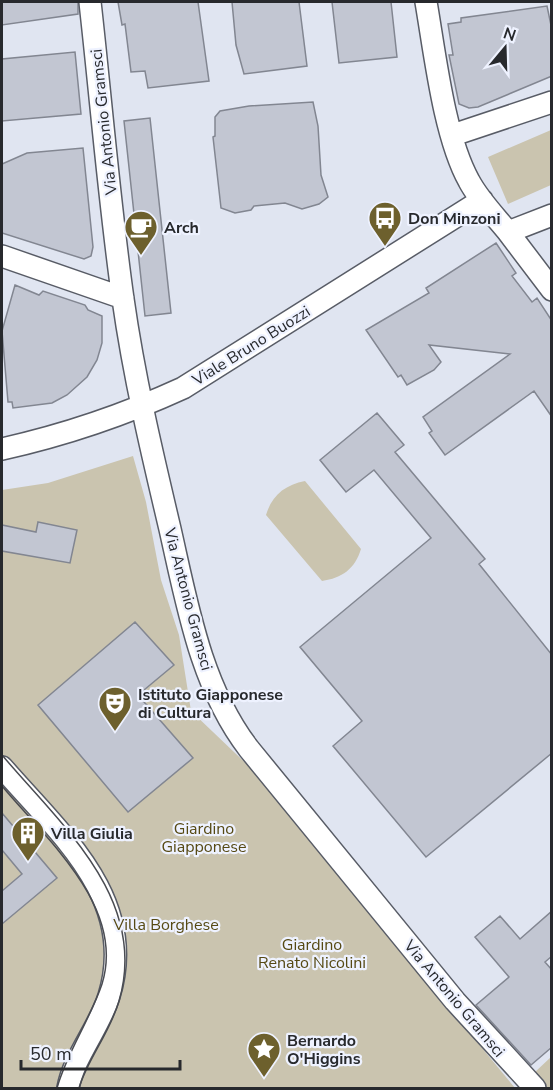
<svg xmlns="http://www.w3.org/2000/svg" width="553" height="1090" font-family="'Nunito Sans',sans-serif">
  <rect width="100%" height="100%" fill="#e0e5f1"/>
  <path fill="#cac4af" d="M551 130V185L508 204 488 157Z
    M133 456 146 502 161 580 179 635 191 711 256 773 515 1088H2V490L48 483Z
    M305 481 361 549C355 569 342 578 322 581L266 515C272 495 285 485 305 481Z
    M551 1057V1088H518Z"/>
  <path fill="#c2c6d2" stroke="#828691" stroke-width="1.5" d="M2 2H78V14L2 25Z
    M118 2H198L209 81 148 88 145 71 131 72 125 24 122 25Z
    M232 2H299L307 66 244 74 236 45Z
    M332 2H391L397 57 339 63Z
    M547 6 552 30V76L478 107 469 108 459 104 449 55H453L448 24 461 22V18Z
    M75 52 81 114 2 121V59Z
    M313 102 318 126 321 175 328 197 319 204 302 209 285 203 254 206 251 210 235 213 221 208 213 137 215 136V117L220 111 249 106Z
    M150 118 171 313 145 316 124 121Z
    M83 148 93 247 91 256 84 259 2 233V164L27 153Z
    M496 243 516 273 512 276 532 302 537 298 552 321V417L534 391 445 455 429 433 432 431 423 417 510 354 429 345 441 362 434 370 407 385 401 375 398 377 366 330 429 293 426 288Z
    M15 285 39 295 43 291 85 305 88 310 102 316V343L97 360 87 377 67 395 52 403 13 408 12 402H8L2 331Z
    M377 413 404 445 395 452 485 559 479 564 552 655V753L426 857 333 746 362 721 300 647 431 538 374 470 346 492 320 460Z
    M38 522 77 530 70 563 2 551V525L36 532Z
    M135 622 174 665 138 695 193 758 128 812 38 705Z
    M2 813 57 878 2 924V891L22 874 2 850Z
    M552 911V956L545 962 552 970V1047L531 1065 476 1005 509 977 475 937 500 916 520 939Z"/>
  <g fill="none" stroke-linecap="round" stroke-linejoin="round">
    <defs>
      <path id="minor" d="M90 2C101 100 109 200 123 299 134 377 152 453 170 529 187 604 201 687 249 749L455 1001 535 1088
        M426 2C435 54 444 136 469 181 479 200 495 216 508 232L552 215
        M453 135 552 102
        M508 232 552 290
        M2 256 123 298
        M2 449C65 435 124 415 183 388L482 200
        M2 767C59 833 139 899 109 996 99 1028 74 1056 68 1088"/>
    </defs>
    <use href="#minor" stroke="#585c66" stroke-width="24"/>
    <use href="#minor" stroke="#fff" stroke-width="21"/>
    <path stroke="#4a4c52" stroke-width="1.5" d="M2 755C61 825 149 899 119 1001 110 1033 88 1058 79 1088
      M2 786C46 839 126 907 102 984 90 1020 67 1052 57 1088"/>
  </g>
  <defs>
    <symbol id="bus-pin" viewBox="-11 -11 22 30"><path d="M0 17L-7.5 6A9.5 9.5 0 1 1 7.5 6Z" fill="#6d602d" stroke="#eef2ff"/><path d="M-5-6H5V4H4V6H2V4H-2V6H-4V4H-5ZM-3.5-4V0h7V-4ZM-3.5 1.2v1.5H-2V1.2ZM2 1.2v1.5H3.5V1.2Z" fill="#fff"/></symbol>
    <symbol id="cafe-pin" viewBox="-11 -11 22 30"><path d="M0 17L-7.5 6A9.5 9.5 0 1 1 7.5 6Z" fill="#6d602d" stroke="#eef2ff"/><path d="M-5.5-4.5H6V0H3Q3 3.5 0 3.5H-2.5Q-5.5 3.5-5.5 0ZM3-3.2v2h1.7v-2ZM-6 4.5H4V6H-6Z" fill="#fff"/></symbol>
    <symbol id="theatre-pin" viewBox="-11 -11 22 30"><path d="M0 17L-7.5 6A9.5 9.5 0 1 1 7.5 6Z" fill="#6d602d" stroke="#eef2ff"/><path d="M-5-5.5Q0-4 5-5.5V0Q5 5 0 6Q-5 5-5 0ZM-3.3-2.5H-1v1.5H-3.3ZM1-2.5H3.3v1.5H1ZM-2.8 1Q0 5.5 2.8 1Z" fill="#fff"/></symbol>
    <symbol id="building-pin" viewBox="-11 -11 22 30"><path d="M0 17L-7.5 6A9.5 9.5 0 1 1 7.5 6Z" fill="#6d602d" stroke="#eef2ff"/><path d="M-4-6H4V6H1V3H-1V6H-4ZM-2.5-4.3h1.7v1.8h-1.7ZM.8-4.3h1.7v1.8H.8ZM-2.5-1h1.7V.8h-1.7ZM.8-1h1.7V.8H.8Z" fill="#fff"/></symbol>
    <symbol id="sight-pin" viewBox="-11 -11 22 30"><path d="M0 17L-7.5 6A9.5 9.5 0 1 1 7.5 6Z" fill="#6d602d" stroke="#eef2ff"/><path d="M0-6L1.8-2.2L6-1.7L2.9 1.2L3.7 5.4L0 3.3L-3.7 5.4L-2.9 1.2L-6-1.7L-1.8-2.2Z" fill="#fff"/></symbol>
  </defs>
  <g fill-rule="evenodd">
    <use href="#bus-pin" x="366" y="199" width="38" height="52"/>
    <use href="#cafe-pin" x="122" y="208" width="38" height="52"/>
    <use href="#theatre-pin" x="96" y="684" width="38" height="52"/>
    <use href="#building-pin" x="9" y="814" width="38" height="52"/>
    <use href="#sight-pin" x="245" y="1030" width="38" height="52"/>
  </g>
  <g text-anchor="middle" stroke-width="4.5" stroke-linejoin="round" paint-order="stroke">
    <g font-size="16" fill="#27292d" stroke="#eef2ff">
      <text transform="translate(103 122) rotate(-96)" y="6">Via Antonio Gramsci</text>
      <text transform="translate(251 345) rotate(-32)" y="6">Viale Bruno Buozzi</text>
      <text transform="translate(189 599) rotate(75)" y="6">Via Antonio Gramsci</text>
      <text transform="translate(455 998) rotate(50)" y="6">Via Antonio Gramsci</text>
    </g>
    <g font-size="16" font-weight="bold" fill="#27292d" stroke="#eef2ff" text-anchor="start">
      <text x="408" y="224">Don Minzoni</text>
      <text x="164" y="233">Arch</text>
      <text x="138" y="700">Istituto Giapponese<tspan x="138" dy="18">di Cultura</tspan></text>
      <text x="51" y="839">Villa Giulia</text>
      <text x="287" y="1046">Bernardo<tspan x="287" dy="18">O'Higgins</tspan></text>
    </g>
    <g font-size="16" fill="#564913" stroke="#eef2ff">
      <text x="204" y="834">Giardino<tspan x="204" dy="18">Giapponese</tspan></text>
      <text x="166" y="930">Villa Borghese</text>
      <text x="312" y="950">Giardino<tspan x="312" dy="18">Renato Nicolini</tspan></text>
    </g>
  </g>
  <rect width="553" height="1090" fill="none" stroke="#27292d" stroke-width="6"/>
  <g transform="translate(505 48) rotate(19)" stroke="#eef2ff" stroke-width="4.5" paint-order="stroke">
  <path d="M0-4.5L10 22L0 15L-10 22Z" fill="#27292d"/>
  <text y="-9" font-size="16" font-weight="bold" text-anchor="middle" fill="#27292d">N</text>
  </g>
  <path d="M21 1060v9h159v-9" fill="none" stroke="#27292d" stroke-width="3"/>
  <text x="30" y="1060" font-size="18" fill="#27292d" stroke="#eef2ff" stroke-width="4.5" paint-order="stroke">50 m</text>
</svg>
